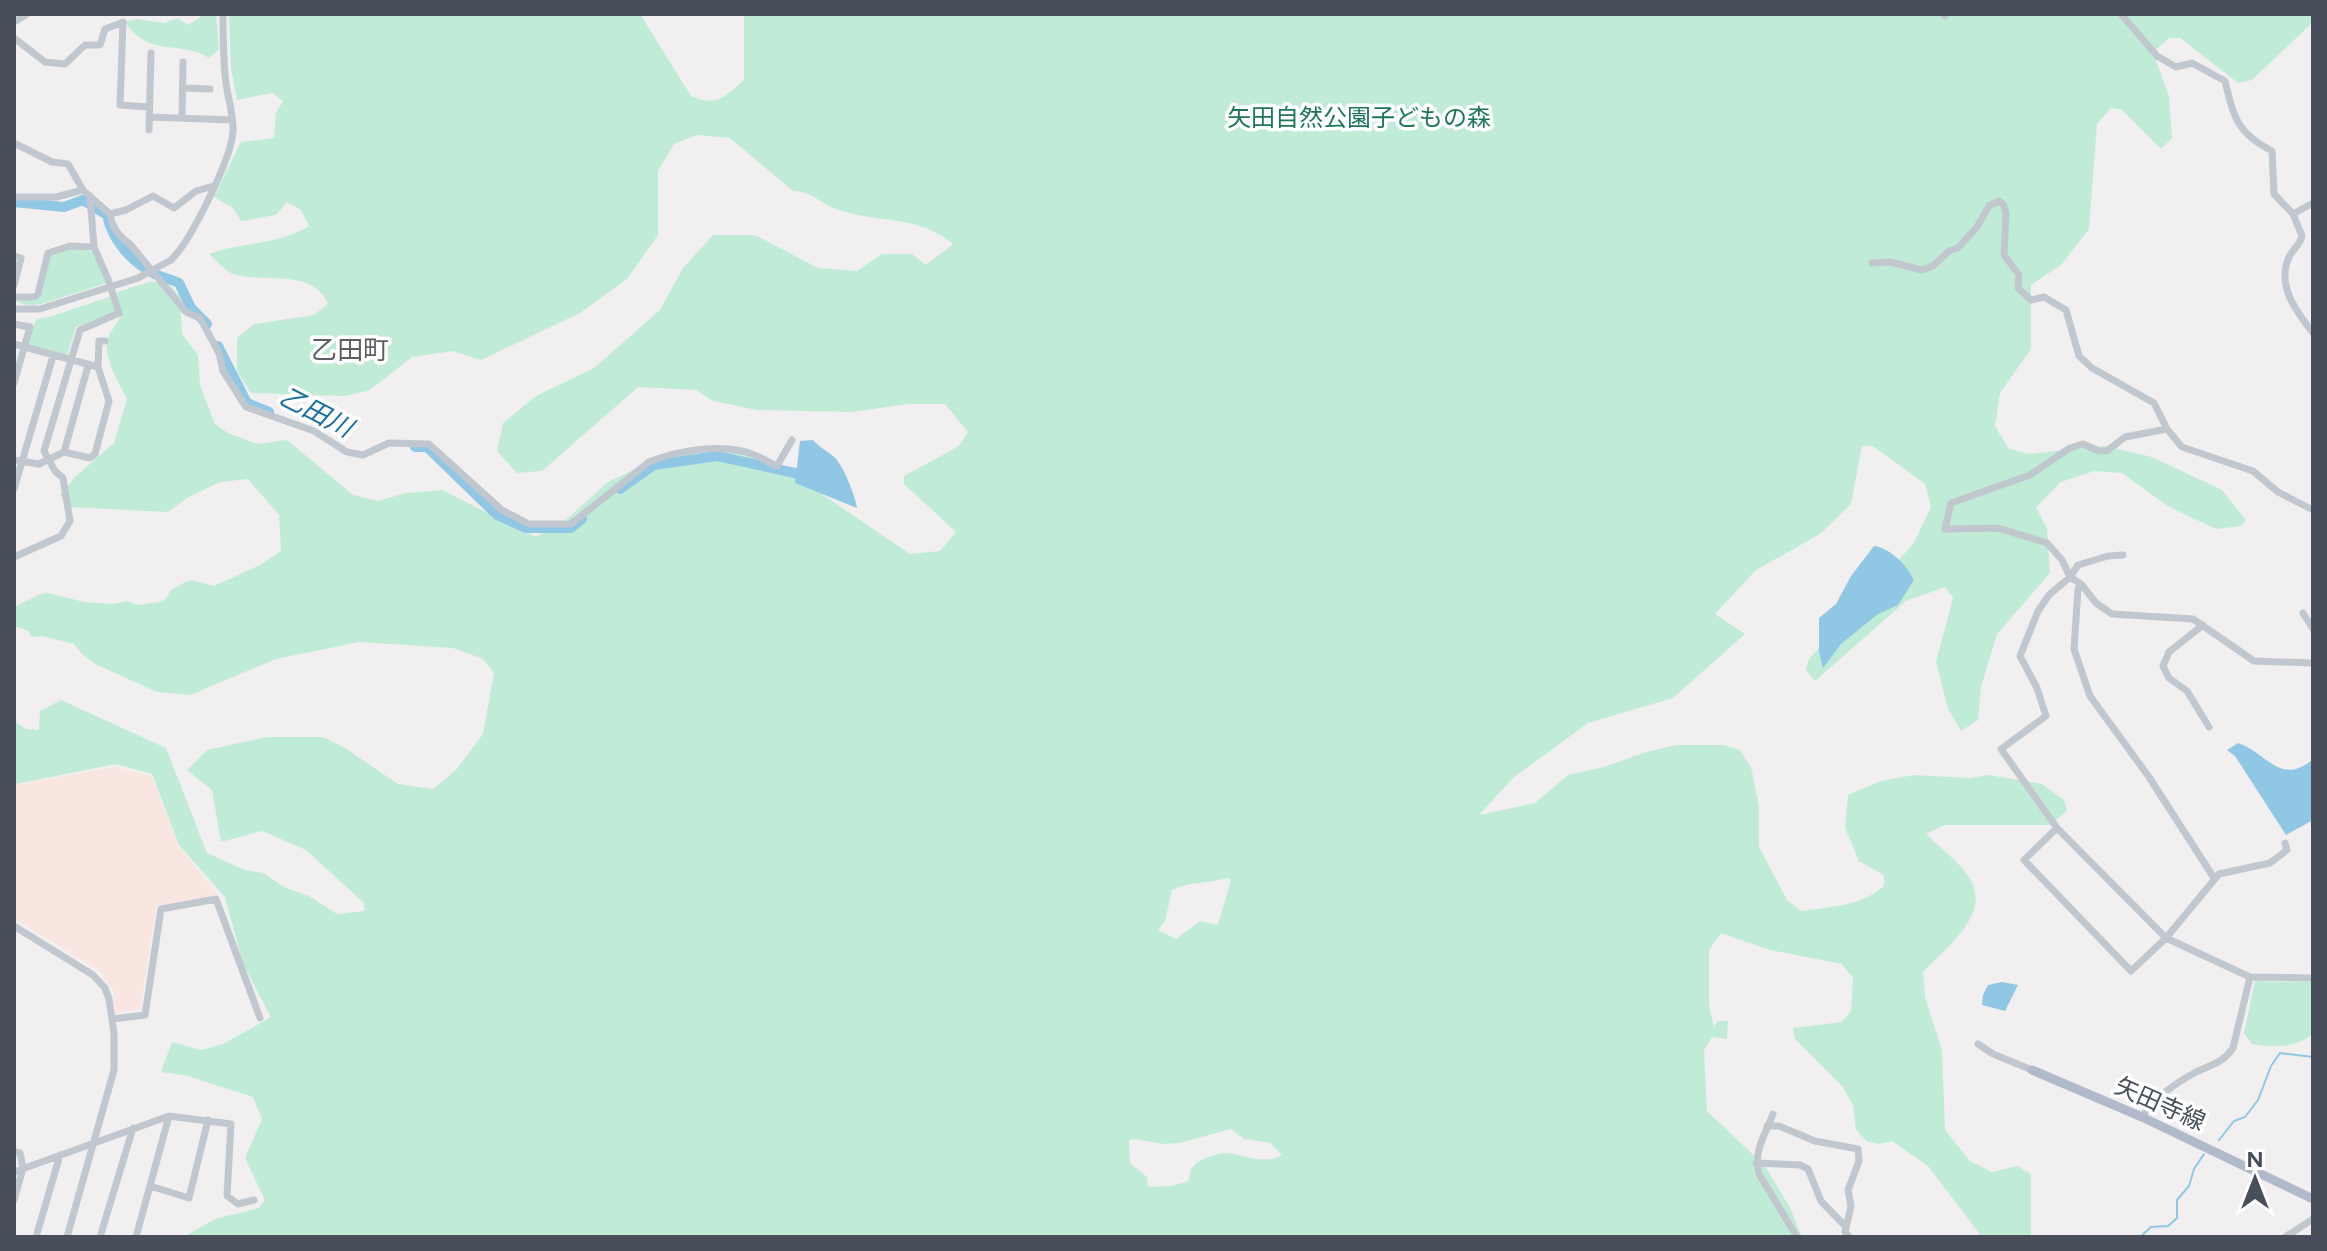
<svg xmlns="http://www.w3.org/2000/svg" width="2327" height="1251" font-family="Figtree,'Noto Sans JP',sans-serif">
  <rect width="100%" height="100%" fill="#f1efef"/>
  <path fill="#f9e6e0" d="M115 767 151 776 179 847 217 895 156 906 140 1009 115 1013 114 991 101 971 20 922 14 915V785Z"/>
  <path fill="#c0ecd7" fill-rule="evenodd" d="M201 14H216L219 49 209 58C179 39 150 59 125 22L137 19 165 23 178 18 188 25 200 18Z
    M229 14H640L691 96C717 107 724 97 744 80V14H2313V22L2252 80 2238 83 2180 38H2169L2153 52 2169 96 2172 138 2161 149 2122 110 2111 108 2097 124 2089 229 2061 265 2031 285V349L2000 393 1995 426 2008 448 2028 454 2105 446 2152 457 2222 490 2246 520 2241 526 2216 529 2169 507 2122 473 2094 471 2061 482 2036 507 2047 529 2050 573 1997 634 1981 687 1978 720 1961 731 1948 709 1936 662 1953 598 1945 587 1906 601 1815 681 1806 670 1809 659 1914 543 1931 507 1925 484 1873 446H1862L1851 504 1820 534 1756 570 1715 614 1745 634 1673 698 1588 723 1513 778 1479 815 1535 803 1568 775 1604 767 1643 753 1676 745H1723L1740 750 1751 767 1759 806V847L1787 900 1801 911C1831 907 1860 906 1884 886V875L1859 861 1845 828 1848 795 1881 781 1914 775 1970 778 1989 775 2042 784 2064 800 2067 811 2050 825H1945L1926 834C1940 848 1960 862 1970 879 1992 915 1944 949 1923 972L1925 997 1942 1050 1945 1130 1970 1161 1992 1172 2017 1166 2031 1174V1237H1982L1928 1166 1892 1141 1878 1144 1867 1141 1856 1130 1853 1105 1842 1086 1795 1039 1793 1028 1842 1022 1851 1011 1853 978 1842 964 1770 950 1721 933 1709 950V1005L1714 1028 1717 1021H1728L1727 1039 1712 1037 1704 1050 1707 1111 1765 1166 1790 1208 1802 1237H189L187 1235 215 1219 259 1208 265 1200 245 1158 262 1119 253 1097 184 1075 161 1072 172 1042 201 1050 223 1044 271 1017 243 964 225 897 179 845 152 774 116 764 16 784 14 721 26 729 39 730 40 711 61 700 166 748 207 853 245 870 263 873 284 887 309 896 337 914 364 911V903L306 850 262 831 221 842 212 790 187 770 207 750 267 737H323L345 748 398 784 433 789 456 770 483 734 494 673 483 659 453 648 359 642 276 659 190 695 157 692 95 664 82 654 74 644 42 636 32 637 28 631 14 626V607L41 594 48 593 84 602 113 604 127 601 138 605 159 602 166 599 170 591 185 582 192 580 214 586 260 565 281 551 279 515 248 479 220 482 187 498 168 512 68 507 60 495 75 477 114 443 127 399C119 383 102 356 108 338 111 331 117 323 121 316L115 293 152 281 171 286 180 297 182 334 198 355 200 385 215 424 228 433 257 444 287 440 353 495 378 501 406 493 442 490 536 537 566 520 608 482 661 457 713 448 744 451 788 471 910 554 940 551 956 532 904 484V476L959 446 968 432 945 404H909L851 412 757 410 713 401 696 390 638 387 542 471 517 473 497 451 503 423 536 396 594 368 660 310 683 268 713 235H755L818 268 857 271 882 254H912L926 265 953 244C916 214 881 224 839 210 822 205 812 191 793 191L730 138 697 135 674 144 658 171V235L627 279 580 313 481 360 453 351 412 357 370 390 345 396 251 393 237 371V338L254 324 314 315 328 304C313 267 265 284 233 274 225 271 216 260 209 254 243 242 278 245 309 226L301 210 287 202 276 215C264 216 252 221 241 221L233 208 214 197 241 142 274 138 276 113 283 101 272 93 237 100 231 69ZM1227 878 1231 880 1218 925 1200 921 1176 939 1158 930 1165 921 1172 890C1190 881 1208 884 1227 878ZM1231 1129 1244 1139 1270 1143 1282 1155C1263 1166 1245 1154 1225 1153 1218 1153 1213 1156 1206 1158 1193 1163 1190 1168 1189 1181L1172 1186 1148 1187 1147 1177 1130 1163 1129 1141 1132 1139 1164 1144 1179 1143Z
    M73 248 96 252 107 283 41 304C32 305 22 307 15 299L38 298 43 291 49 258 51 254Z
    M112 296 116 312 76 327 67 356 28 345 36 319 49 317Z
    M2255 981 2313 982V1033C2297 1049 2273 1047 2252 1044L2244 1033Z"/>
  <path fill="#90c7e5" d="M813 440C819 447 826 450 833 456 843 464 855 495 857 508L795 483 800 441Z
    M1874 546C1891 548 1907 566 1914 580L1898 605 1878 614 1841 644 1823 668 1819 652V618L1836 604 1851 576Z
    M2238 743C2267 753 2281 787 2313 759V820L2286 835 2235 756 2227 750Z
    M2002 982 2018 985 2005 1011 1982 1005 1983 995 1988 985Z"/>
  <g fill="none" stroke-linecap="round" stroke-linejoin="round">
    <path stroke="#90c7e5" stroke-width="2" d="M2219 1140 2234 1121 2245 1117 2258 1100 2271 1066 2280 1053 2313 1057
      M2140 1237 2151 1227 2168 1226 2177 1218V1200L2189 1186 2194 1169 2204 1154"/>
    <path stroke="#90c7e5" stroke-width="10" d="M14 202 64 207 83 200 107 215C112 240 132 263 155 274 163 278 171 279 179 283L191 308 207 324
      M218 346 247 403 269 412
      M415 447H427L497 515 526 528H571L582 519
      M620 489 654 465 717 456 795 473"/>
    <path stroke="#c0c7cf" stroke-width="7" d="M1944 14 1945 16
      M2121 14 2157 56 2176 67 2192 63 2225 81C2234 118 2237 133 2272 151L2274 194 2293 214 2302 236C2300 245 2293 249 2289 257 2276 286 2297 312 2313 333
      M14 22 27 14
      M123 22 120 105 149 107
      M14 38 45 62 65 64 85 45H100L105 29 121 23
      M183 88 210 89
      M149 117 232 120
      M182 118 183 62
      M149 130 151 53
      M14 143 52 162 68 164 83 190 110 214C112 228 119 236 130 244L186 312 200 318 219 353 223 371 246 407 314 431 347 452 363 455 389 443 429 444 502 510 529 524H571L649 462C676 451 712 445 742 451 754 453 766 461 777 466L792 440
      M90 196 94 247 108 279
      M14 197H56L83 190
      M110 214 126 210 153 196 174 208 196 191 213 186
      M2293 214 2313 203
      M14 256 21 258 14 285
      M171 260C191 241 231 159 233 132 234 116 228 99 226 83 223 60 223 37 223 14
      M1872 263 1890 262 1922 270 1933 266 1949 251 1958 248 1977 227 1989 206 1999 201 2003 204 2006 213 2004 255 2019 275 2018 288 2031 300 2044 297 2066 310 2079 356 2092 368 2154 403 2167 429 2182 447 2253 471 2278 492 2313 510
      M14 297H34L38 294 48 253 70 246 94 247
      M14 309H40L138 278
      M14 324 30 327 14 383
      M14 344 98 367 109 401 95 454 90 458 64 452 88 366
      M98 367 99 341H105
      M2167 429 2125 437 2107 451H2099L2083 444 2070 448 2030 475 1951 503 1945 529 1998 528 2047 543 2062 560 2070 577 2081 584 2096 603 2112 614 2193 619 2254 661 2313 663
      M14 460 39 464
      M14 489 53 356
      M2123 555 2108 556 2078 565 2070 577 2049 595 2038 611 2020 656 2037 688 2046 716 2001 749 2057 828 2166 938 2250 977 2233 1048C2224 1062 2211 1065 2196 1072 2176 1083 2154 1097 2142 1117
      M14 557 61 536 70 521 63 478 55 471 44 451 80 330 119 313
      M2081 584 2078 589 2074 649 2090 696 2149 777 2214 878
      M2303 613 2313 629
      M2203 625 2169 652 2163 666 2169 678 2187 691 2209 727
      M2057 828 2024 860 2131 971 2166 938 2219 874 2270 863 2287 850 2285 843
      M14 926 93 975 105 988 109 999 114 1033V1070L67 1237
      M2250 977 2313 978
      M112 1019 145 1015 161 909 216 899 260 1018
      M1978 1044 1993 1054 2032 1070
      M1773 1114C1765 1135 1753 1151 1759 1174L1797 1237
      M1767 1126H1779L1815 1141 1858 1149 1859 1161 1848 1190 1851 1206 1845 1232 1848 1235
      M14 1151 20 1153 23 1168 14 1200
      M1756 1163 1800 1165 1808 1169 1821 1201 1846 1227
      M14 1172 169 1116 231 1124 227 1196 238 1204 254 1200
      M150 1186 189 1198 208 1120
      M36 1237 60 1155
      M100 1237 133 1128
      M136 1237 169 1116
      M2285 1237 2313 1219"/>
    <path stroke="#b0bacb" stroke-width="9" d="M2032 1070 2142 1117 2313 1199"/>
    <path stroke="#c0c7cf" stroke-width="7" d="M138 278 171 260
      M108 279 119 313
      M39 464 64 452"/>
  </g>
  <g text-anchor="middle" stroke-width="7" stroke-linejoin="round" paint-order="stroke">
    <g font-size="24" fill="#1d7757" stroke="#fff">
      <text x="1359" y="126">矢田自然公園子どもの森</text>
    </g>
    <g font-size="24" fill="#484f5b" stroke="#fff">
      <text transform="translate(2160 1104) rotate(24)" y="8">矢田寺線</text>
    </g>
    <g font-size="26" fill="#5c5e63" stroke="#fff">
      <text x="350" y="359">乙田町</text>
    </g>
    <g font-size="26" font-style="italic" fill="#166f9f" stroke="#fff">
      <text transform="translate(316 412) rotate(27)" y="9">乙田川</text>
    </g>
  </g>
  <rect width="2327" height="1251" fill="none" stroke="#484f5b" stroke-width="32"/>
  <g transform="translate(2255 1179)" stroke="#ffffff" stroke-width="6" paint-order="stroke">
  <path d="M0-6L14 30L0 20L-14 30Z" fill="#484f5b"/>
  <text y="-12" font-size="22" font-weight="bold" text-anchor="middle" fill="#484f5b">N</text>
  </g>
</svg>
